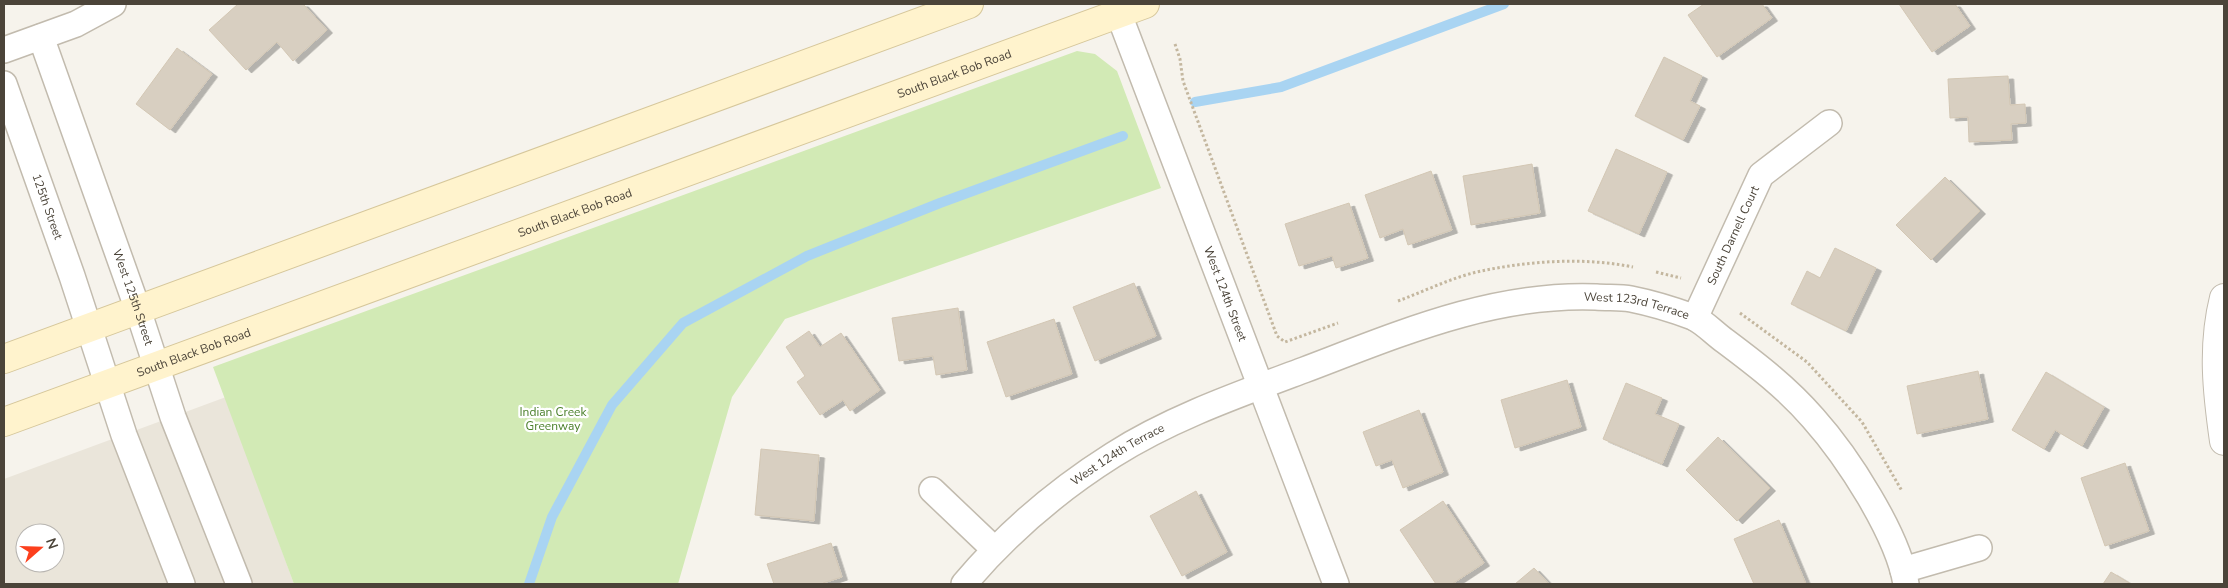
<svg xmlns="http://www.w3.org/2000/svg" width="2228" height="588" font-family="'Nunito Sans',sans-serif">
  <defs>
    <filter id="shadow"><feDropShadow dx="5.5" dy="3" stdDeviation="0" flood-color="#0004"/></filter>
  </defs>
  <rect width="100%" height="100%" fill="#f6f3ec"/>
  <path fill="#eae5da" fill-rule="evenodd" d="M226 397 294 584H4V479ZM25 533H55V563H25Z"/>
  <path fill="#d2eab5" d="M1077 51 1095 54 1117 71 1161 188 785 319 732 397 678 584H294L213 367Z"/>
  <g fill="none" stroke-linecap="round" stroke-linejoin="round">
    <path stroke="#a9d4f2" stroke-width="10" d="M1195 102 1281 87 1504 4
      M529 584 552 517 612 405 683 323 807 256 940 203 1123 136"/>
  </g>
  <path fill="#d8cfc1" stroke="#d3c7b4" filter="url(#shadow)" d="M238 4H303L327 30 293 61 277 42 246 70 209 30Z
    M1704 4H1762L1772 18 1717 57 1688 15Z
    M1899 4H1955L1970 26 1932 52Z
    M177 48 212 74 170 130 136 104Z
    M1664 57 1702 76 1690 101 1700 106 1683 140 1635 116Z
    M2008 76 2010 105 2025 104 2026 123 2011 124 2012 140 1969 142 1968 117 1950 118 1948 79Z
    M1616 149 1667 172 1639 234 1588 211Z
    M1532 164 1540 213 1471 225 1463 176Z
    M1431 171 1452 230 1408 245 1403 229 1380 238 1365 195Z
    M1945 177 1980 211 1931 260 1896 225Z
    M1349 203 1368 258 1336 268 1332 256 1299 266 1285 224Z
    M1835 248 1876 268 1846 331 1791 304 1807 271 1820 278Z
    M1134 283 1156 336 1095 361 1073 307Z
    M958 308 967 370 936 375 933 356 899 361 892 318Z
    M1054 319 1072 374 1006 397 987 342Z
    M809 331 820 347 841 333 880 390 850 411 843 400 820 415 797 382 805 376 786 347Z
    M1978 371 1988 419 1917 434 1907 386Z
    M2046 372 2104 407 2082 446 2055 430 2044 449 2012 430Z
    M1567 380 1581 427 1515 448 1501 400Z
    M1626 383 1662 398 1655 414 1679 424 1662 464 1603 439Z
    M1419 410 1443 472 1403 488 1392 460 1376 466 1363 432Z
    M1718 437 1770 488 1737 521 1686 470Z
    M761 449 819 455 814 521 755 515Z
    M2125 463 2149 531 2105 546 2081 478Z
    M1196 491 1227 552 1182 576 1150 516Z
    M1443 501 1484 563 1452 584H1436L1400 530Z
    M1779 520 1806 584H1754L1734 539Z
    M831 543 842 577 823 583V584H774L767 564Z
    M1534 568 1549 584H1515Z
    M2111 572 2131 584H2103Z"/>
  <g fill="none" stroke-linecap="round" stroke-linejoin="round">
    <defs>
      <g id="minor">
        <path id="s1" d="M1115 4 1336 584"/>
        <path id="s2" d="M41 37 138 310 173 417 239 584"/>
        <path d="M4 50 76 24 113 4"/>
        <path id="s3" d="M4 84 72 276 124 435 182 584"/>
        <path id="s4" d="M1695 318 1761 175 1829 123"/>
        <path d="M932 490 994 549"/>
        <path d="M1903 570 1979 548"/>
        <path id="s5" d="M964 584C1007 533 1056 491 1113 455 1171 418 1240 394 1304 370 1399 334 1493 293 1596 297 1608 298 1620 297 1631 299 1651 303 1674 310 1693 317 1704 322 1715 334 1725 341 1757 365 1787 388 1813 418 1847 456 1898 534 1906 584"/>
      </g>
      <path id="tertiary" d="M2224 298C2212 346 2217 392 2224 441"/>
      <g id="secondary">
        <path d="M4 359 969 4"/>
        <path id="s6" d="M4 422 1145 4"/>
      </g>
    </defs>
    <use href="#minor" stroke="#c2bbae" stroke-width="28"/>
    <use href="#tertiary" stroke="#c2bbae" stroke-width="30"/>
    <use href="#secondary" stroke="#d6c79b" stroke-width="30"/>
    <path stroke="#c4b79f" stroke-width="3" stroke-dasharray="2.5 2.5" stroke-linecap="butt" d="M1175 44 1180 59 1183 81 1277 336 1285 342 1338 323
      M1656 272 1681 278
      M1398 301C1425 291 1453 277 1481 271 1530 261 1583 257 1633 267
      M1740 313 1807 362 1862 422 1902 491"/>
    <use href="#minor" stroke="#fff" stroke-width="25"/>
    <use href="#tertiary" stroke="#fff" stroke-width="28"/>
    <use href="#secondary" stroke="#fff3cd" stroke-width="28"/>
  </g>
  <g text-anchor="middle" stroke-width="4.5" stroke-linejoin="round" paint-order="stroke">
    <g font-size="12" fill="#4b4439" stroke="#fff">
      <text dy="4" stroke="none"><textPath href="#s6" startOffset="1012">South Black Bob Road</textPath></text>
      <text dy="4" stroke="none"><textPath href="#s3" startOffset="130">125th Street</textPath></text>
      <text dy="4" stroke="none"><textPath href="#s6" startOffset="608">South Black Bob Road</textPath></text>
      <text dy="4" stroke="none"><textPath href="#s4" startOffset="91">South Darnell Court</textPath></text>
      <text dy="4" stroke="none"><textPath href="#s1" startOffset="310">West 124th Street</textPath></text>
      <text dy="4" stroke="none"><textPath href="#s2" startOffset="276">West 125th Street</textPath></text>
      <text dy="4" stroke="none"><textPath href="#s5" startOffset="752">West 123rd Terrace</textPath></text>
      <text dy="4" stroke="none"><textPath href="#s6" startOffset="202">South Black Bob Road</textPath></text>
      <text dy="4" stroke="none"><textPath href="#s5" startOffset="202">West 124th Terrace</textPath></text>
    </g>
    <g font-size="12" fill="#4a7f2a" stroke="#fff">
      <text x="553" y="416">Indian Creek<tspan x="553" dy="14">Greenway</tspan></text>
    </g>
  </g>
  <rect width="2228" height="588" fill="none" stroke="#4b4439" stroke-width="10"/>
  <g transform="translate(40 548) rotate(70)"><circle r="24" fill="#ffffff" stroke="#b7b4b0"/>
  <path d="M0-4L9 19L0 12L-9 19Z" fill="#fc3f1d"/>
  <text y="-8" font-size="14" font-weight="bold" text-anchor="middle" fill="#4b4439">N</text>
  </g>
</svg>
